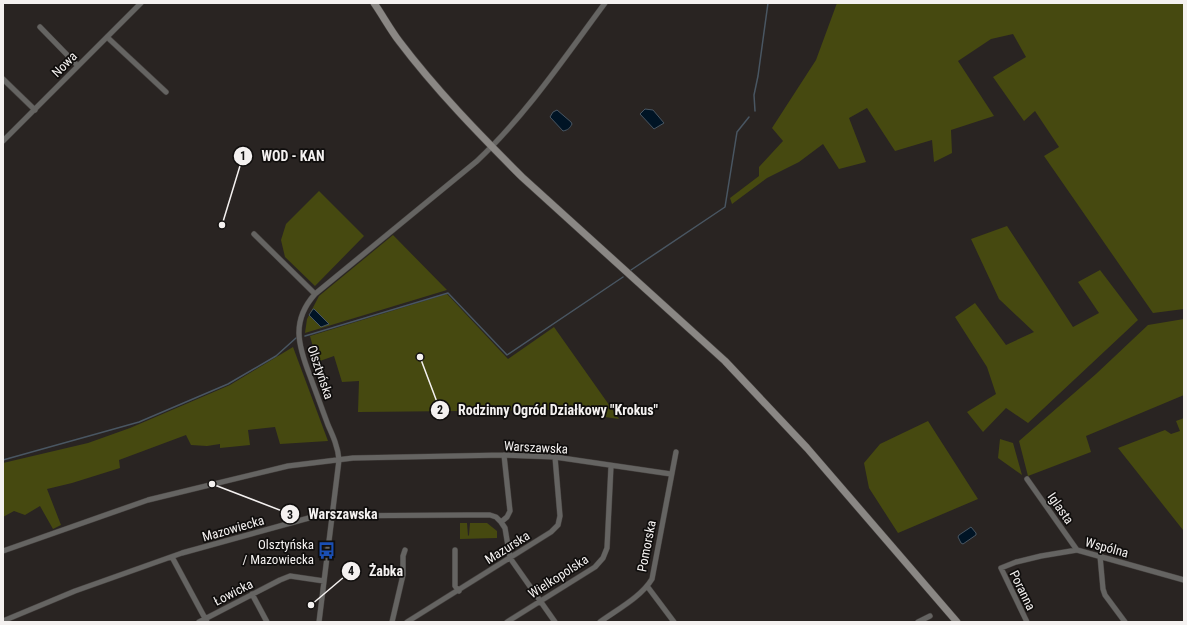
<svg xmlns="http://www.w3.org/2000/svg" width="1187" height="625" font-family="'Roboto Condensed',sans-serif">
  <rect width="100%" height="100%" fill="#292422"/>
  <path fill="#464910" d="M837 3H1184V309L1153 313 1044 156 1059 147 1035 111 1024 121 993 77 1026 57 1013 34 991 39 958 61 994 116 951 130 952 153 934 162 932 140 895 151 867 108 849 118 866 162 839 169 823 144 799 162 767 178 732 204 730 198 759 176V167L783 141 772 128 816 60Z
    M319 191 364 236 315 286 285 257 281 240 286 224Z
    M1007 226 1073 327 1099 313 1078 282 1100 270 1138 320 1028 423 1006 408 983 432 967 412 996 394 987 367 955 317 975 303 1006 345 1034 332 999 299 971 239Z
    M393 235 447 290 305 333 307 319 319 296Z
    M447 294 508 359 554 327 619 419 554 410 358 412 359 381 342 382 334 356 317 362 310 336Z
    M1184 319V395L1086 436 1091 452 1028 476 1019 441 1096 374 1148 325Z
    M293 347 328 441 280 444 275 427 248 430 250 445 220 448V444L207 446 191 445 186 435 119 460 120 468 72 483 47 489 61 525 53 529 40 506 25 515 14 511 3 517V463L88 443 130 428 230 385Z
    M1184 418V529L1183 530 1118 448 1165 430 1171 434 1180 431 1176 421Z
    M928 421 978 499 898 533 869 488 864 463 880 444Z
    M1000 439 1013 443 1022 475 998 458Z
    M460 523H467L468 536 469 535 470 523H487L497 531V538L460 539Z"/>
  <path fill="#001425" stroke="#495662" d="M645 109 653 110 664 123 654 129 640 114Z
    M557 110 571 122 572 124C570 128 568 130 563 131L550 117 553 112Z
    M313 309H314L329 324 321 327 309 315Z
    M971 527 976 533V535L963 544 961 543 958 537 959 535Z"/>
  <g fill="none" stroke-linecap="round" stroke-linejoin="round">
    <path stroke="#495662" stroke-width="1.5" d="M755 111 754 95 758 76 768 3
      M631 270 725 207 737 132 749 117
      M305 336 448 293 507 355 623 277
      M3 460 139 422 228 384 276 356 296 338"/>
    <defs>
      <path id="minor" d="M40 27 78 66
        M107 37 166 92
        M3 79 35 110
        M3 141 141 3
        M254 234 315 294
        M1027 479 1077 550
        M501 522 507 517 510 511 504 455
        M455 550V586L459 591
        M3 551 148 500 288 466 353 458 504 455 555 457 671 474
        M1100 556 1103 589 1105 595 1125 622
        M172 557 207 622
        M647 586 674 622
        M252 594 267 622
        M3 621 75 591 182 553 316 516 468 515H490L496 517 501 522 505 528 510 558 555 622
        M199 622 280 580 290 576 324 581
        M319 622 339 460C338 447 333 436 328 425 322 409 316 392 310 376 298 345 291 321 315 294L477 161C526 115 565 57 605 3
        M392 622 403 575V556L405 550
        M407 622 551 532 558 525 560 516 555 457
        M507 622 595 567 603 558 607 548 611 466
        M600 622C618 609 641 597 652 579L676 452
        M918 622 930 616
        M1027 622 1001 568 1016 562 1041 556 1077 550 1184 580"/>
      <path id="secondary" d="M374 3C383 16 390 29 399 41 436 90 479 134 522 177L725 361 807 448 957 622"/>
    </defs>
    <use href="#minor" stroke="#45413f" stroke-width="6"/>
    <use href="#secondary" stroke="#45413f" stroke-width="8"/>
    <use href="#minor" stroke="#656462" stroke-width="5"/>
    <use href="#secondary" stroke="#8a8784" stroke-width="7"/>
  </g>
  <defs>
    <symbol id="bus-bare" viewBox="-9 -9 18 18"><path d="M-5-6H5V4H4V6H2V4H-2V6H-4V4H-5ZM-3.5-4V0h7V-4ZM-3.5 1.2v1.5H-2V1.2ZM2 1.2v1.5H3.5V1.2Z" fill="#1a4fb4" stroke="#100e0d" stroke-width="2.5" paint-order="stroke"/></symbol>
  </defs>
  <g fill-rule="evenodd">
    <use href="#bus-bare" x="314" y="538" width="25" height="25"/>
  </g>
  <g text-anchor="middle" stroke-width="3.5" stroke-linejoin="round" paint-order="stroke">
    <g font-size="13" fill="#f4f1f0" stroke="#100e0d">
      <text transform="translate(64 64) rotate(-45)" y="5">Nowa</text>
      <text transform="translate(321 372) rotate(71)" y="5">Olsztyńska</text>
      <text transform="translate(536 447) rotate(3)" y="5">Warszawska</text>
      <text transform="translate(1061 508) rotate(55)" y="5">Iglasta</text>
      <text transform="translate(233 528) rotate(-16)" y="5">Mazowiecka</text>
      <text transform="translate(646 546) rotate(-79)" y="5">Pomorska</text>
      <text transform="translate(507 547) rotate(-32)" y="5">Mazurska</text>
      <text transform="translate(1107 547) rotate(15)" y="5">Wspólna</text>
      <text transform="translate(558 576) rotate(-33)" y="5">Wielkopolska</text>
      <text transform="translate(1023 590) rotate(64)" y="5">Poranna</text>
      <text transform="translate(233 592) rotate(-27)" y="5">Łowicka</text>
    </g>
    <g font-size="13" fill="#f4f1f0" stroke="#100e0d" text-anchor="end">
      <text x="314" y="549">Olsztyńska<tspan x="314" dy="15">/ Mazowiecka</tspan></text>
    </g>
  </g>
  <path fill="none" stroke="#f4f1f0" stroke-width="1.5" d="M222 225L243 156M420 357L440 410M212 484L290 514M311 605L351 571"/>
  <g fill="#f4f1f0" stroke="#100e0d" stroke-width="1.5">
    <circle cx="222" cy="225" r="4"/>
    <circle cx="420" cy="357" r="4"/>
    <circle cx="212" cy="484" r="4"/>
    <circle cx="311" cy="605" r="4"/>
    <circle cx="243" cy="156" r="10"/>
    <circle cx="440" cy="410" r="10"/>
    <circle cx="290" cy="514" r="10"/>
    <circle cx="351" cy="571" r="10"/>
  </g>
  <g font-size="12" text-anchor="middle" font-weight="bold" fill="#111">
    <text x="243" y="160">1</text>
    <text x="440" y="414">2</text>
    <text x="290" y="519">3</text>
    <text x="351" y="575">4</text>
  </g>
  <g font-size="14" text-anchor="middle" font-weight="bold" fill="#f4f1f0" stroke="#100e0d" stroke-width="3.5" stroke-linejoin="round" paint-order="stroke">
    <text x="293" y="161">WOD - KAN</text>
    <text x="558" y="415">Rodzinny Ogród Działkowy "Krokus"</text>
    <text x="343" y="519">Warszawska</text>
    <text x="386" y="576">Żabka</text>
  </g>
  <rect width="1187" height="625" fill="none" stroke="#f4f1f0" stroke-width="8"/>
</svg>
